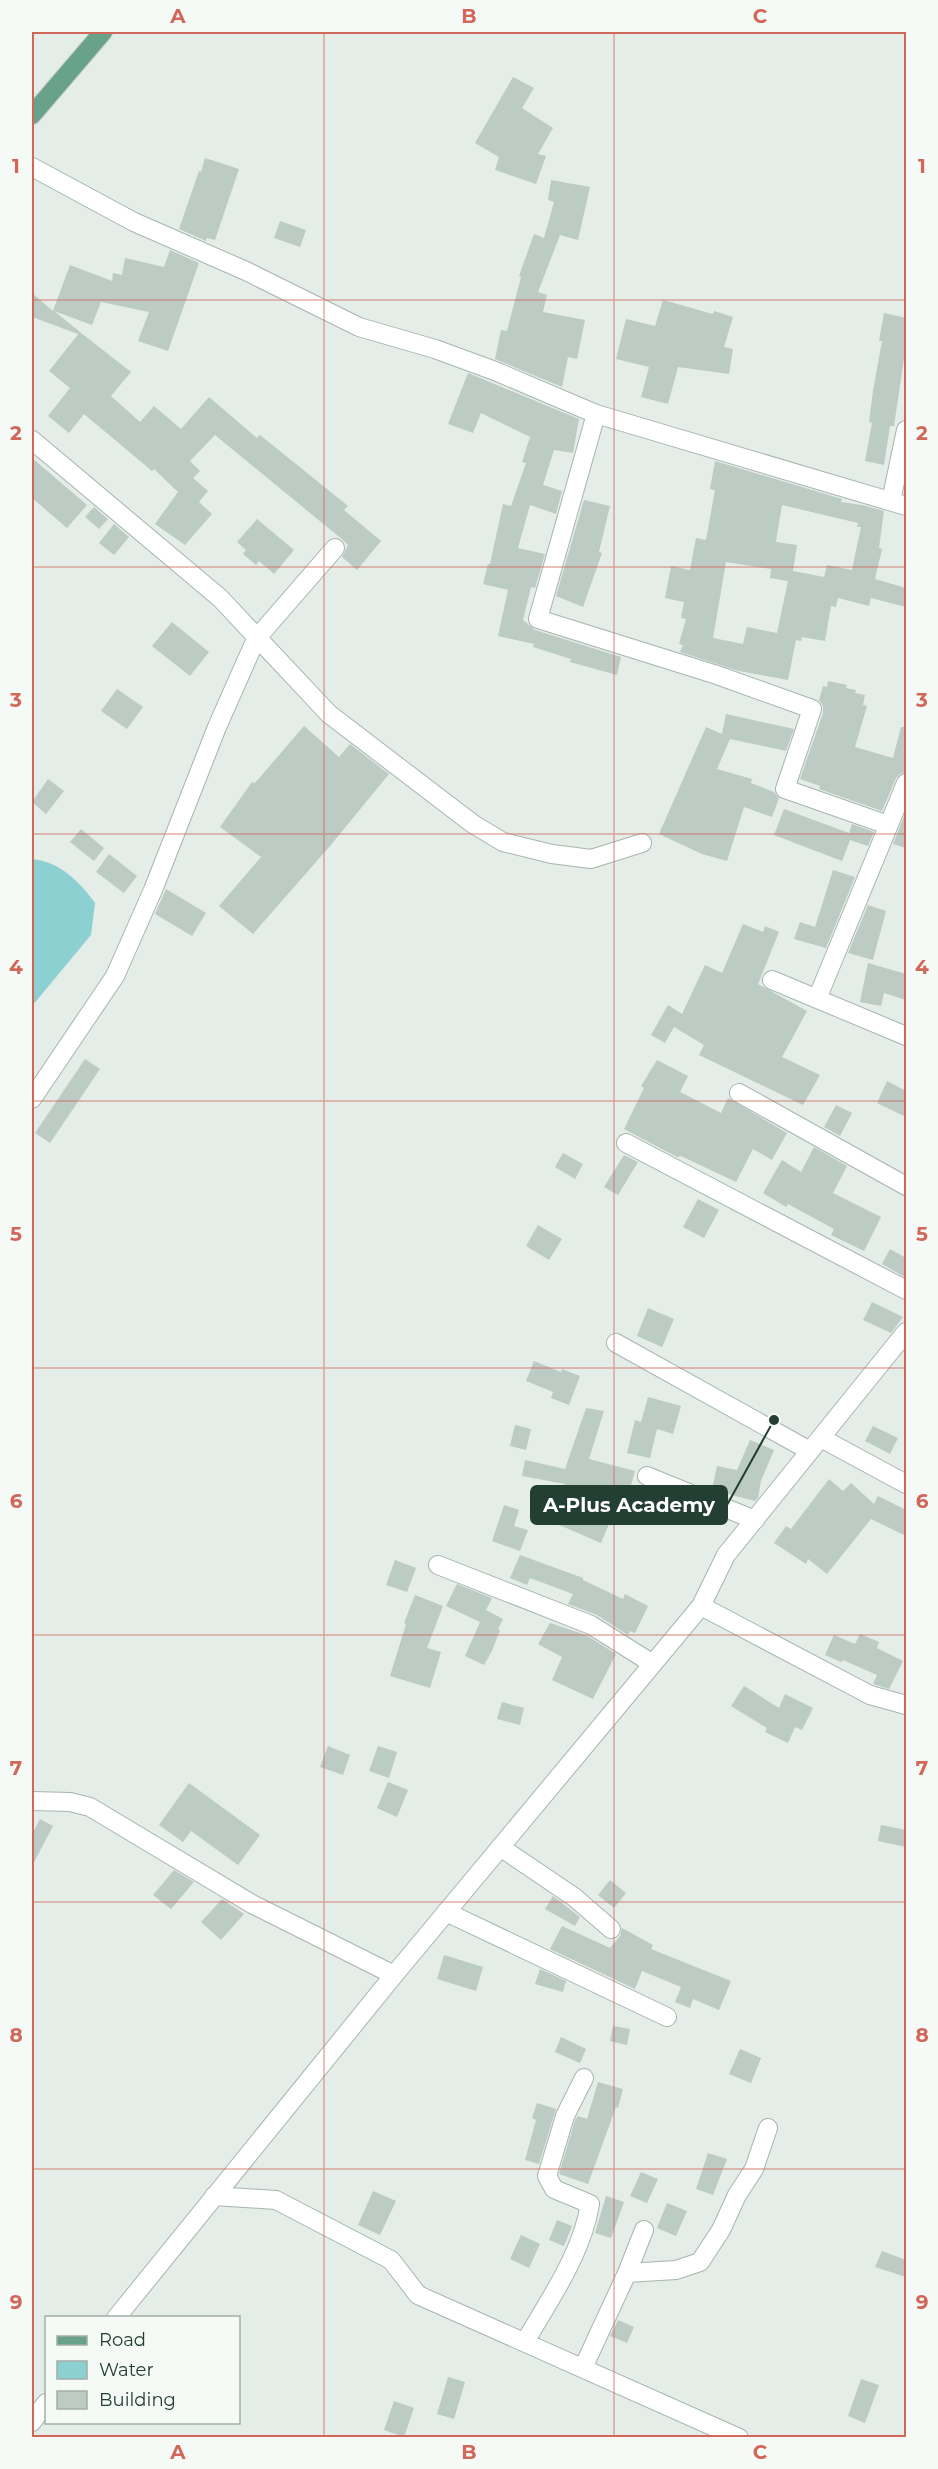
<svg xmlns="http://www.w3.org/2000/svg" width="938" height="2469" font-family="Montserrat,sans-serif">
  <rect width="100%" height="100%" fill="#e4ede8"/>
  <path fill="#8dd0d1" d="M32 859C60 862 79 881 95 903L91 935 32 1006Z"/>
  <path fill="#bccbc3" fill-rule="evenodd" d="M513 77 534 88 522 108 553 128 538 154 546 156 536 184 495 170 499 157 475 143Z
    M205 158 239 169 215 240 207 238 206 241 179 229 199 171 201 172Z
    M551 180 590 187 578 240 560 235 538 292 547 295 543 312 585 320 577 359 568 357 562 387 495 359 501 330 507 331 521 277 519 276 534 234 544 238 554 202 548 200Z
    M280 221 306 230 300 247 274 238Z
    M170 250 199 263 168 351 138 341 149 312 101 302 92 325 54 311 80 332 78 334 32 317V293L53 311 70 265 112 281 113 273 122 275 125 258 164 267Z
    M663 300 713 314 714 311 733 317 724 347 733 349 729 374 678 367 668 404 641 397 649 367 616 359 626 319 655 326Z
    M884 313 906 318V345L894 426H890L884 465 865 461 872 423 869 422 873 391 882 341H879Z
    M80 332 131 372 111 396 140 422 154 406 181 429 209 397 257 438 260 435 348 506 344 510 381 541 357 570 342 557 348 545 343 540 215 435 190 461 200 471 193 478 208 491 199 502 212 514 185 545 155 524 178 492 154 469 152 471 84 414 69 433 48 416 70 388 49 371Z
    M468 373 579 419 573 453 554 450 543 485 562 491 556 514 530 505 518 548 545 554 535 588 531 587 523 620 535 630 621 657 617 675 570 662 571 659 533 647 534 644 498 636 508 590 483 584 488 564H490L503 504 511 506 526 463 522 462 530 437 481 413 473 433 448 424Z
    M32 458 87 505 67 528 32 498Z
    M715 461 842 499 841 502 862 505 884 511 879 548 882 549 875 579 906 588V607L871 598 869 606 838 598 836 607 831 606 825 641 802 637 801 641 796 640 788 680 739 671 680 652 683 645 679 644 686 619 681 618 684 602 665 598 671 566 690 570 696 538 706 540 715 490 710 489ZM782 505 858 523 857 527H861L852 570 827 565 824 577 793 571 797 545 776 542ZM726 562 771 569 770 578 788 581 777 633 747 627 743 644 713 638Z
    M584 500 610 506 599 552 602 553 583 607 556 596Z
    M94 507 108 519 99 529 85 517Z
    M257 519 294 550 274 574 259 561 256 565 243 554 246 550 237 542Z
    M114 524 129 537 114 555 99 543Z
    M172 622 209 652 190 676 152 646Z
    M828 681 847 685 846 688 856 690 855 693 865 695 863 705 867 706 855 747 893 758 901 727H906V772L900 774 896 778 882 811 819 789 820 786 800 779 823 713V706L819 700 823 686 827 687Z
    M117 689 143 707 127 729 101 711Z
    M726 714 794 729 786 751 730 739 717 769 752 779 751 783 774 792 779 798 772 817 744 807 727 861 702 854 659 834 706 727 722 734Z
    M304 726 339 757 350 744 389 774 330 846 253 934 219 906 261 857 220 827 252 782 255 783Z
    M48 779 64 791 46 814 32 802Z
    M784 809 849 833 852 824 874 832 868 846 850 840 842 861 774 835Z
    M906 811V848L893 844Z
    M81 829 104 848 94 861 70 842Z
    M109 854 137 876 124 893 96 872Z
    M833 870 855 877 826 948 794 939 800 922 815 927Z
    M166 889 206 913 192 936 155 914Z
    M868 905 886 911 873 960 848 953Z
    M743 924 763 932 765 926 779 932 758 984 807 1011 782 1057 820 1075 803 1105 699 1055 704 1045 674 1027 665 1043 651 1035 668 1005 682 1014 705 965 722 973Z
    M868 963 906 974V1000L884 993 881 1006 860 1002Z
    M85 1059 100 1069 50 1143 35 1133Z
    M657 1060 688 1076 680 1092 721 1113 728 1098 787 1133 772 1160 753 1149 736 1182 681 1156 677 1157 624 1129 644 1088 641 1086Z
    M887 1081 906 1091V1117L877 1103Z
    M836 1105 852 1113 840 1136 824 1127Z
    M814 1147 847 1166 833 1193 881 1217 864 1251 831 1235 834 1229 788 1204 786 1207 763 1193 782 1160 801 1172Z
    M563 1153 583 1164 575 1179 555 1167Z
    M624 1155 638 1162 618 1195 604 1187Z
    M698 1199 719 1210 704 1238 683 1227Z
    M538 1225 562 1239 549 1260 526 1246Z
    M890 1249 906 1258V1278L882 1264Z
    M872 1302 903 1317 891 1333 863 1320Z
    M648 1308 674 1319 662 1347 637 1336Z
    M534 1361 561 1372 562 1369 580 1376 569 1405 551 1398 553 1392 526 1381Z
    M648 1397 681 1406 673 1434 657 1429 650 1458 627 1453 635 1420 641 1422Z
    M586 1408 604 1411 589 1459 635 1471 629 1493 623 1491 601 1543 550 1521 565 1484 522 1476 525 1460 565 1469Z
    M515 1425 531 1429 526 1450 510 1446Z
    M873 1426 898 1438 890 1454 865 1441Z
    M750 1440 774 1450 761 1481 758 1498 755 1501 712 1490 717 1466 737 1470Z
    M829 1479 843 1491 851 1483 874 1504 878 1496 906 1510V1536L871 1519 827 1574 808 1559 806 1564 774 1543 786 1526 791 1529Z
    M504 1505 519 1510 514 1526 528 1530 520 1551 492 1541Z
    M520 1555 583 1578V1580L623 1599 625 1594 648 1606 635 1633 630 1631 628 1635 597 1615 568 1604 573 1594 530 1578 527 1585 510 1578Z
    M395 1560 416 1568 407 1592 386 1585Z
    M457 1584 492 1598 486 1610 503 1619 498 1629 500 1630 492 1651 484 1665 465 1656 480 1622 446 1606Z
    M415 1595 443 1606 427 1648 441 1652 430 1688 390 1676 406 1624 404 1623Z
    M550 1623 586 1635 616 1654 593 1699 552 1680 562 1657 538 1644Z
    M860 1634 879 1642 877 1648 903 1661 889 1689 873 1684 877 1675 843 1660 841 1662 825 1655 834 1635 855 1644Z
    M744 1686 779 1708 785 1694 813 1708 802 1730 795 1727 788 1743 765 1732 767 1728 731 1706Z
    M502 1702 524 1708 520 1725 497 1719Z
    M328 1746 350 1755 343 1775 320 1767Z
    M378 1746 397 1752 389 1778 369 1771Z
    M388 1782 408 1790 397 1817 377 1808Z
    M189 1783 260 1835 238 1865 191 1831 183 1842 159 1825Z
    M40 1819 53 1826 32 1866V1834Z
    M881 1825 906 1830V1847L878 1841Z
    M174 1870 194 1882 171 1909 153 1895Z
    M610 1880 626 1893 614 1908 598 1895Z
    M553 1896 580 1917 575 1926 545 1909Z
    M222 1899 244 1914 221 1940 201 1922Z
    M562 1926 610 1948 620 1936 622 1928 653 1945 651 1949 731 1981 719 2010 693 1999 690 2008 675 2002 681 1987 642 1971 635 1989 550 1949Z
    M444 1955 483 1967 476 1991 437 1979Z
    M540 1969 566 1981 563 1992 535 1984Z
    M613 2026 630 2029 627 2045 610 2041Z
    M561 2037 586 2049 580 2063 555 2052Z
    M740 2049 761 2058 751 2083 729 2074Z
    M598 2082 623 2089 618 2108 616 2107 588 2184 559 2174 575 2120 578 2116 587 2119Z
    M537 2103 556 2109 539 2164 525 2160 536 2120 532 2118Z
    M708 2153 727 2159 713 2195 696 2189Z
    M641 2172 658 2179 647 2203 630 2196Z
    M373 2191 396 2201 380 2235 358 2225Z
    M606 2196 624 2202 611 2238 595 2233Z
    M667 2203 687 2211 676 2236 657 2228Z
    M557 2220 572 2226 564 2246 549 2240Z
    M521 2235 540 2244 529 2268 510 2259Z
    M882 2251 906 2260V2277L875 2267Z
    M618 2320 634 2327 627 2343 610 2336Z
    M448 2377 465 2382 454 2419 437 2414Z
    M861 2379 879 2385 865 2423 848 2416Z
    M394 2401 414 2408 404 2437 384 2430Z"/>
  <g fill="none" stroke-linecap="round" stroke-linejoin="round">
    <defs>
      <path id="minor" d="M32 167 134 222 246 271 359 327 435 349 495 371 596 414 906 506
        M596 414 538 619 717 675 812 709 785 789 888 825
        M32 440 220 598 329 714 473 824 503 842 552 854 591 859 642 843
        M891 501 906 430
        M772 980 906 1036
        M817 999 906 783
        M739 1093 906 1186
        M32 1099 115 976 153 890 217 727 256 639 335 548
        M626 1143 906 1290
        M616 1343 810 1451
        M821 1438 906 1484
        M647 1476 755 1520
        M438 1565 591 1625 653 1664
        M701 1606 870 1695 906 1705
        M32 1801 70 1802 90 1807 252 1904 394 1975
        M500 1847 574 1897 611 1929
        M446 1912 667 2017
        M214 2196 276 2200 391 2260 418 2295 739 2438
        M627 2273 676 2270 700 2262 721 2230 737 2195 754 2169 768 2128
        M116 2318 394 1975 701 1606 726 1555 906 1332
        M525 2342C549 2300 582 2254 590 2204L554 2189 547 2176 565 2116 584 2078
        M583 2368 627 2273 644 2230
        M32 2422 46 2403"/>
      <path id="major" d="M32 115 103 32"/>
    </defs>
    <use href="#minor" stroke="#a6b5ae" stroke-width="20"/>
    <use href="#major" stroke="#c1c9c6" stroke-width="20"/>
    <use href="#minor" stroke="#fff" stroke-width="18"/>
    <use href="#major" stroke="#69a28b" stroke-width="18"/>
  </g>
  <path fill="none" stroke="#d16759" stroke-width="1.5" stroke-opacity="0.55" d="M324 32V2438M614 32V2438M32 300H906M32 567H906M32 834H906M32 1101H906M32 1368H906M32 1635H906M32 1902H906M32 2169H906"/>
  <path fill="none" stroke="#233f34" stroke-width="2" d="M774 1420L727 1505"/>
  <circle fill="#233f34" stroke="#f5faf6" stroke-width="2" cx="774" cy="1420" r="6"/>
  <rect fill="#233f34" stroke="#233f34" stroke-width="2" x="531" y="1486" width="196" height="38" rx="6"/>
  <g font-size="20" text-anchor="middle" font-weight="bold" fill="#fff">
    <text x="629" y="1512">A-Plus Academy</text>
  </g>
  <rect width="938" height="2469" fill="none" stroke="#f5faf6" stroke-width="66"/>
  <rect x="45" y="2316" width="195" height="108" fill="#f5faf6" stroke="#a1afa8" stroke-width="1.5"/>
  <rect x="57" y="2336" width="30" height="9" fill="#69a28b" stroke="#a1afa8" stroke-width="1.5"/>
  <text x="99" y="2346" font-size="18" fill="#233f34">Road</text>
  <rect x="57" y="2361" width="30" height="18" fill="#8dd0d1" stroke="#a1afa8" stroke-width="1.5"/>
  <text x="99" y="2376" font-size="18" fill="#233f34">Water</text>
  <rect x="57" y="2391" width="30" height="18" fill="#bccbc3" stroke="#a1afa8" stroke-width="1.5"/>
  <text x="99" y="2406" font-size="18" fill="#233f34">Building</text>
  <rect x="33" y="33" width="872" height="2403" fill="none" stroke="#d16759" stroke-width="2"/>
  <g font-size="20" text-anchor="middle" font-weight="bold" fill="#d16759">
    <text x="178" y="23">A</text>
    <text x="469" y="23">B</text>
    <text x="760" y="23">C</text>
    <text x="16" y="173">1</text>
    <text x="922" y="173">1</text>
    <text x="16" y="440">2</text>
    <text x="922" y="440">2</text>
    <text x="16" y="707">3</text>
    <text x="922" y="707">3</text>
    <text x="16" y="974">4</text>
    <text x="922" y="974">4</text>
    <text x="16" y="1241">5</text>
    <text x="922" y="1241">5</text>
    <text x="16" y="1508">6</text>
    <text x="922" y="1508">6</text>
    <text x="16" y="1775">7</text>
    <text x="922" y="1775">7</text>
    <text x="16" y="2042">8</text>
    <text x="922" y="2042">8</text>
    <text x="16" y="2309">9</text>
    <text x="922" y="2309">9</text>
    <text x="178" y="2459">A</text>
    <text x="469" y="2459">B</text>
    <text x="760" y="2459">C</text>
  </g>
</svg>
